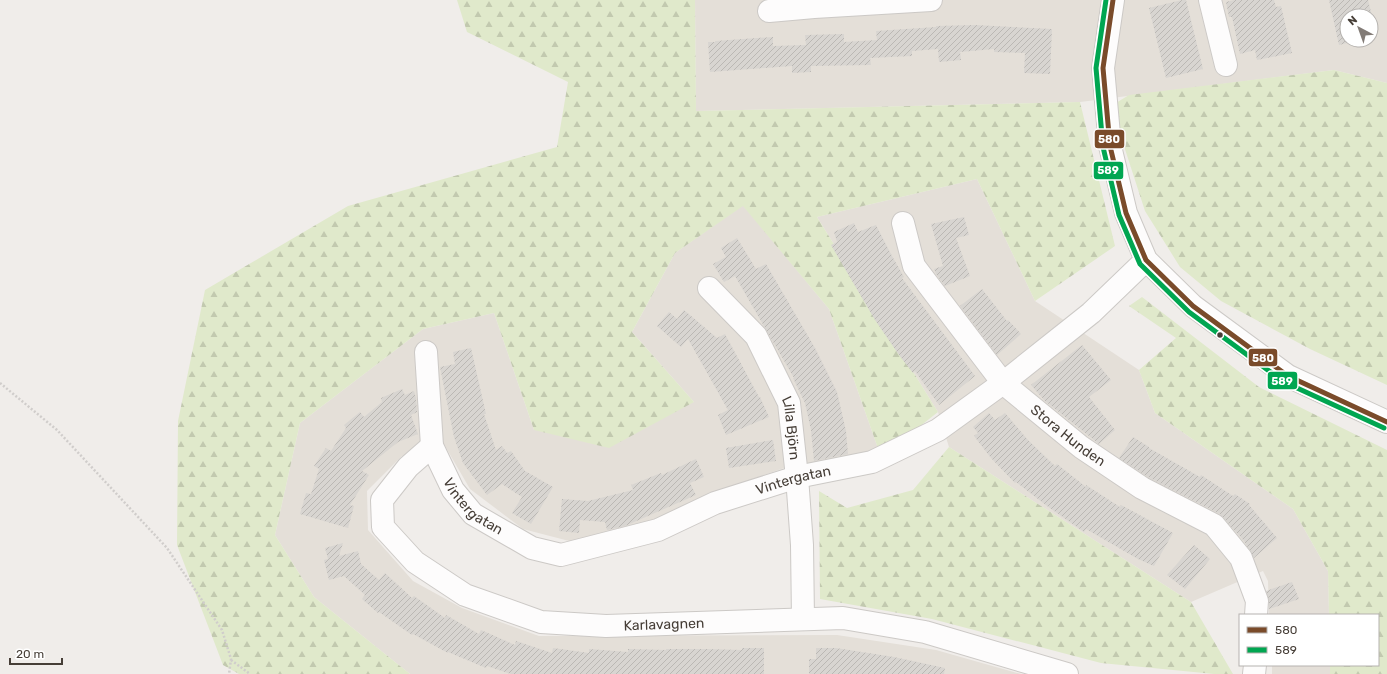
<svg xmlns="http://www.w3.org/2000/svg" width="1387" height="674" font-family="Rubik,sans-serif">
  <defs>
    <pattern id="forest-firs" width="22" height="20" patternUnits="userSpaceOnUse"><rect width="22" height="20" fill="#e0e9cb"/><path d="M5 1l3.5 6h-7zM16 11l3.5 6h-7z" fill="#c2c9af"/></pattern>
    <pattern id="building-hatch" width="6" height="6" patternUnits="userSpaceOnUse"><rect width="6" height="6" fill="#d8d5d1"/><path d="M-1 1l2-2M0 6l6-6M5 7l2-2" fill="none" stroke="#bbb8b4"/></pattern>
  </defs>
  <rect width="100%" height="100%" fill="#f0edea"/>
  <path fill="#e4dfd8" fill-rule="evenodd" d="M695 0H1387V83L1334 70 1080 102 696 111ZM1347 16H1371V40H1347Z
    M977 179 1035 301 1139 370 1155 413 1293 509 1328 571 1329 615H1269L1268 581 1263 571 1191 602 949 447 938 412 817 217Z
    M743 205 829 309 881 457 784 468 716 492 656 519 573 542 523 529 470 489 445 446 402 456 367 491 368 530 413 581 462 608 539 636 837 635 936 650 1021 674H410L314 597 275 535 300 423 423 329 494 313 534 430 694 402 632 332 675 253Z
    M1272 665H1330V674H1272Z"/>
  <path fill="url(#forest-firs)" d="M457 0H695L696 111 1080 102 1115 246 1035 301 977 179 817 217 938 412 881 457 829 309 743 206 675 253 632 332 694 402 609 448 534 430 494 313 423 329 300 423 275 535 314 597 410 674H239L223 665 177 545 178 421 205 290 348 206 557 147 568 82 467 32Z
    M1334 70 1387 83V385L1310 349 1221 301 1180 267 1145 211 1111 106 1129 95Z
    M1142 297 1259 387 1387 450V674H1330V665H1378V615H1329L1328 571 1293 509 1155 413 1139 370 1176 338 1129 306Z
    M949 447 1191 602 1233 674H1214L1101 663 932 619 820 599 819 491 847 508 913 490Z"/>
  <path fill="url(#building-hatch)" d="M1182 0H1186L1203 69 1166 78 1149 8Z
    M1234 0H1274L1276 7 1281 6 1292 53 1257 60 1255 50 1240 54 1232 17H1229L1226 2Z
    M1329 0H1368L1377 36 1371 37V16H1347V40H1359L1339 45Z
    M975 25 1052 29 1050 74 1024 73 1025 53 994 52V49L960 52 961 60 939 62 938 49 912 51V56L870 58 871 65 811 66V72L792 73V66L710 72 708 42H715V41L773 37V46L806 45 805 35 844 34V42L877 40 876 31 936 27V26Z
    M964 217 969 235 956 238 970 276 945 286 936 274 934 269 943 266 931 224Z
    M854 223 858 232 876 225 892 256 904 277 902 278 975 376 939 405 915 371 913 373 899 355 875 320 831 245 837 242 834 232Z
    M737 238 756 269 766 264 815 348 837 392 846 431 848 454 814 461 811 430 805 403 793 378H794L735 276 724 282 713 264 726 257 721 248Z
    M982 289 1007 321 1008 320 1021 334 997 355 960 306Z
    M684 310 717 338 725 334 759 397H760L769 417 726 435 718 415 728 410 688 339 681 347 657 326 669 312 677 319Z
    M1082 345 1111 380 1089 397 1115 430 1099 444 1045 401 1031 385Z
    M471 348 486 414H484L496 450 502 446 507 453 511 451 525 471 553 487 531 524 512 513 522 497 502 484 487 495 463 463 454 437 440 367 455 364 453 352Z
    M402 389 405 395 414 391 416 398 417 412 411 415 418 434 398 442 362 471 369 475 350 505 354 506 348 528 300 514 306 493 311 494 319 469 314 466 326 448 331 451 346 428 344 425 360 412 364 417 382 402 381 398Z
    M989 413 995 420 1005 413 1028 440 1055 466 1057 464 1086 487V485L1120 507 1121 505 1173 533 1154 566 1138 559 1086 529 1084 532 1047 506 1016 482 1015 483 991 458 974 436 978 433 973 427Z
    M1133 437 1149 447V448L1200 477 1201 475 1233 496 1235 494 1250 504 1249 505 1277 538 1254 558 1244 541 1220 514 1148 477 1119 458Z
    M773 440 776 461 729 468 726 448Z
    M696 459 704 477 690 483 696 495 625 526 607 530 605 522 580 520 579 533 559 531 562 499 588 501 633 490 631 485 661 473 662 475Z
    M343 543 339 556 358 551 361 564 379 580 385 573 412 598 414 596 445 618 446 615 479 634 481 630 515 645 516 641 552 653 553 648 589 653V649L628 652V649L666 650V649H706L742 650V648H764V674H511L487 666 486 668 448 652V653L413 634 412 635 379 612 378 613 362 599 365 595 344 576 329 580 324 560 328 559 325 548Z
    M1194 545 1210 559 1185 589 1167 575Z
    M1292 582 1299 599 1269 609V602L1266 591Z
    M816 648H836L894 657 945 668 944 674H809V659H816Z"/>
  <g fill="none" stroke-linecap="round" stroke-linejoin="round">
    <defs>
      <g id="minor">
        <path d="M1113 0 1103 68 1110 146 1126 213 1146 260 1193 306 1288 376 1387 422"/>
        <path d="M1210 0 1226 65"/>
        <path d="M769 11 814 7 931 0"/>
        <path id="s1" d="M903 223 914 266 1003 383 1081 447 1142 488 1214 525 1241 558 1257 601 1256 615"/>
        <path id="s2" d="M709 288 756 336 789 403 797 477 802 545 803 619"/>
        <path id="s3" d="M426 352 432 446 453 490 473 514 532 548 561 555 658 530 715 503 797 477 872 462 938 430 1003 383 1091 313 1146 260"/>
        <path id="s4" d="M432 446 408 467 382 500 383 527 415 562 465 595 541 622 606 626 843 618 925 632 1067 674"/>
        <path d="M1254 674 1255 665"/>
      </g>
    </defs>
    <use href="#minor" stroke="#ccc9c6" stroke-width="24"/>
    <path stroke="#d0cdcb" stroke-width="2.5" stroke-dasharray="2 2" stroke-linecap="butt" d="M0 383 57 430 167 548 222 630 231 659 229 674
      M231 660 250 674"/>
    <use href="#minor" stroke="#fdfcfc" stroke-width="22"/>
    <defs>
      <path id="bus-1" d="M1113 0 1103 68 1110 146 1126 213 1146 260 1193 306 1288 376 1387 422"/>
      <path id="bus-2" d="M1106 0 1096 68 1103 147 1119 215 1140 264 1189 312 1284 382 1384 428"/>
    </defs>
    <use href="#bus-1" stroke="#fff" stroke-width="8"/>
    <use href="#bus-2" stroke="#fff" stroke-width="8"/>
    <use href="#bus-1" stroke="#7a4b2a" stroke-width="5"/>
    <use href="#bus-2" stroke="#00a651" stroke-width="5"/>
  </g>
  <circle fill="#463e37" stroke="#fff" stroke-width="1.5" cx="1220" cy="335" r="3.5"/>
  <g text-anchor="middle" stroke-width="3" stroke-linejoin="round" paint-order="stroke">
    <g font-size="14" fill="#463e37" stroke="#fff">
      <text dy="5" stroke="none"><textPath href="#s2" startOffset="167">Lilla Björn</textPath></text>
      <text dy="5" stroke="none"><textPath href="#s1" startOffset="275">Stora Hunden</textPath></text>
      <text dy="5" stroke="none"><textPath href="#s3" startOffset="517">Vintergatan</textPath></text>
      <text dy="5" stroke="none"><textPath href="#s3" startOffset="169">Vintergatan</textPath></text>
      <text dy="5" stroke="none"><textPath href="#s4" startOffset="412">Karlavagnen</textPath></text>
    </g>
  </g>
  <g stroke="#fff" stroke-width="1.5">
    <rect x="1094" y="129" width="31" height="20" rx="4" fill="#7a4b2a"/>
    <rect x="1093" y="161" width="31" height="19" rx="4" fill="#00a651"/>
    <rect x="1248" y="348" width="30" height="19" rx="4" fill="#7a4b2a"/>
    <rect x="1267" y="371" width="31" height="19" rx="4" fill="#00a651"/>
  </g>
  <g font-size="11" text-anchor="middle" font-weight="bold" fill="#fff">
    <text x="1109" y="143">580</text>
    <text x="1108" y="174">589</text>
    <text x="1263" y="362">580</text>
    <text x="1282" y="385">589</text>
  </g>
  <rect x="1239" y="614" width="140" height="52" fill="#ffffff" stroke="#b5b2af"/>
  <rect x="1247" y="627" width="20" height="6" fill="#7a4b2a" stroke="#b5b2af"/>
  <text x="1275" y="634" font-size="12" fill="#463e37">580</text>
  <rect x="1247" y="647" width="20" height="6" fill="#00a651" stroke="#b5b2af"/>
  <text x="1275" y="654" font-size="12" fill="#463e37">589</text>
  <g transform="translate(1359 28) rotate(319)"><circle r="19" fill="#ffffff" stroke="#b5b2af"/>
  <path d="M0-3L7 15L0 10L-7 15Z" fill="#827b76"/>
  <text y="-6" font-size="11" font-weight="bold" text-anchor="middle" fill="#463e37">N</text>
  </g>
  <path d="M10 658v6h52v-6" fill="none" stroke="#463e37" stroke-width="2"/>
  <text x="16" y="658" font-size="12" fill="#463e37" stroke="#ffffff" stroke-width="3" paint-order="stroke">20 m</text>
</svg>
